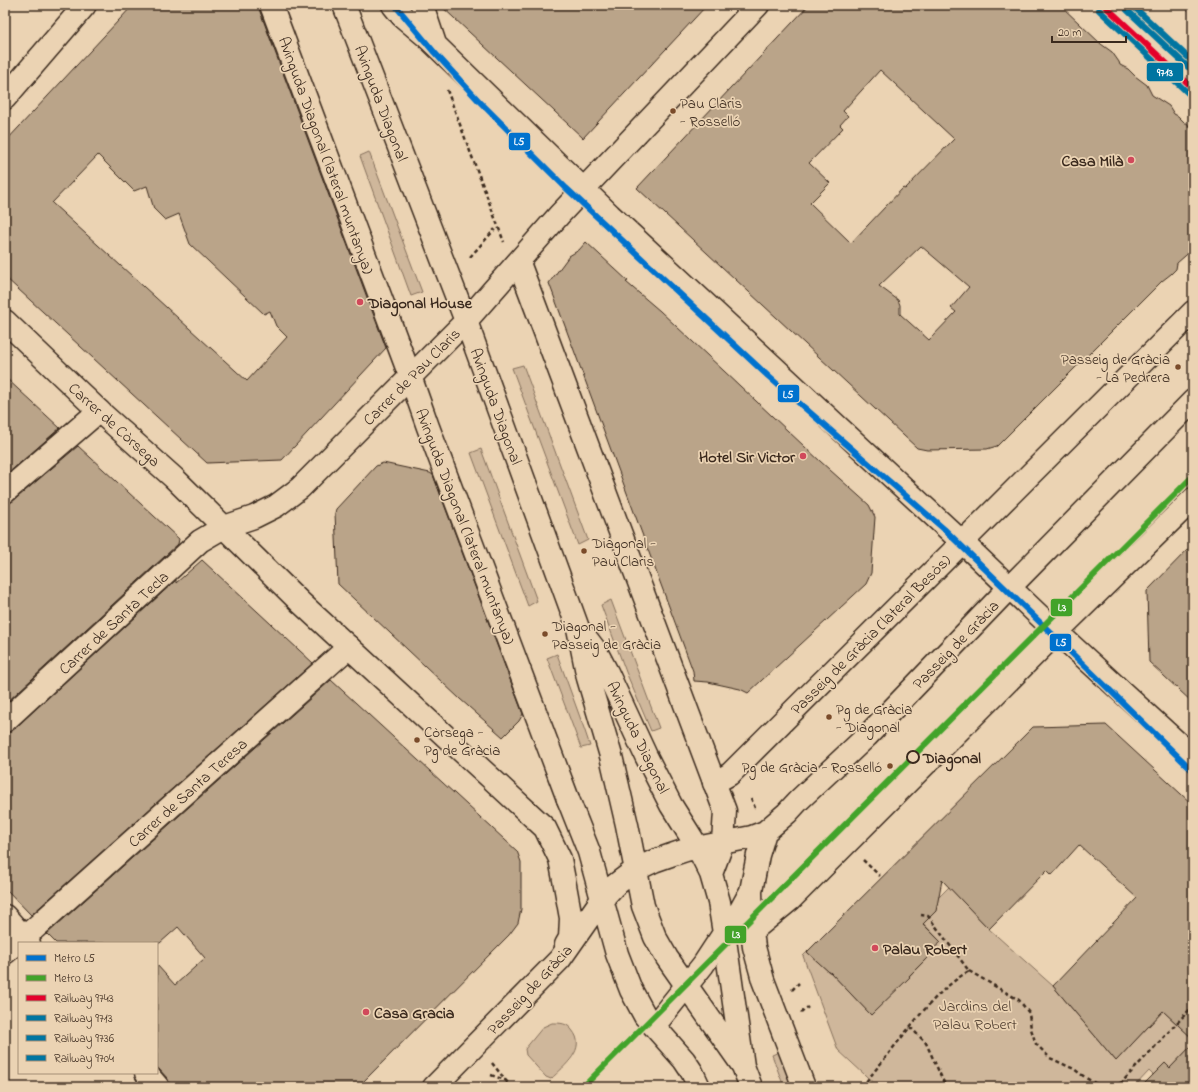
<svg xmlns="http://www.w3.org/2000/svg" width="1198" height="1092" font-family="'Indie Flower',sans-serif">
  <rect width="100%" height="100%" fill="#ebd3b3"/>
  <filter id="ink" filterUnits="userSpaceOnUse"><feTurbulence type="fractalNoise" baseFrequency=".025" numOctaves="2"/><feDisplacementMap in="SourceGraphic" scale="8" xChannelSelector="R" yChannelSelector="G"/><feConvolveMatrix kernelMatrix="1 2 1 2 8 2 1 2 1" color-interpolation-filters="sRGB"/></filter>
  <g filter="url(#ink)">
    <path fill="#cfb79b" stroke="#85705c" d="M369 152 422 292 411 296 360 156Z
      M523 365 588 540 578 545 512 368Z
      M481 449 537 601 528 606 471 453Z
      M611 600 659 728 651 731 626 672 601 605Z
      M557 654 585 731 590 746 581 748 547 658Z
      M949 887 989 929 1053 986 1116 1061 1163 1011 1193 1039V1044L1170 1068 1165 1063 1153 1075 1149 1071 1134 1087H878L838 1050 803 956 807 952 829 972H830L871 1015 933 952 932 950 940 941 923 923 921 915Z
      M552 1023C561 1023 567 1023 572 1030 588 1049 564 1066 551 1079L546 1077 526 1055 525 1049 543 1027Z
      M779 1052 792 1087H784L772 1055Z"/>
    <path fill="#baa489" stroke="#3b2a1e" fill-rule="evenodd" d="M133 5H259V9L386 348 282 460 207 463 5 277V142ZM98 155 134 191 147 186 154 209 165 220 179 214 190 244 264 314 270 311 276 326 287 337 247 381 52 203Z
      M440 5H707L583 138Z
      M809 5H1060L1101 44 1112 52 1119 62 1120 65 1128 69 1135 76 1147 85 1152 95 1169 106 1174 114 1178 116 1185 123H1187L1193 132V249L1177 263 1176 269 1171 274 1162 281 997 446 987 449 927 450 917 448 637 188ZM880 70 954 139 905 189 903 188 851 243 810 203 830 183 809 163 843 128 840 125 848 116 843 111ZM921 246 969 287 951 308 956 312 929 340 900 314V305L898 300 879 286Z
      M586 242 628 281 626 282 660 311 820 461 869 505 875 517 871 573 866 584 748 693 740 689 708 682 694 681 693 671 549 283 569 256 579 250Z
      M5 377 60 428 5 476Z
      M78 446 179 539 178 544 5 704V504L13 501Z
      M383 463 430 473 433 475 523 714 519 721 503 737 460 699 338 584 335 513 336 509 376 466Z
      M1193 544V703L1149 662 1147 591Z
      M202 560 313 663 31 915 5 888V733L13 730 176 580V583Z
      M331 680 517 851 521 862V909L518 923 509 935 358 1087H170L168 1079 157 1067V965L175 985 205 958 178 927 160 943H56L47 934Z
      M1106 725 1193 805V1039L1163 1011 1116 1061 1053 986 1137 898 1079 845 1052 875 1047 870 989 929 942 880 936 911 923 924 941 942 932 950 933 952 909 976 910 977 871 1015 830 972H829L807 952 1033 727Z
      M1193 1044V1087H1141L1165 1063 1170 1068Z"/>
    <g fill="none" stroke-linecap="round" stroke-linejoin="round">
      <defs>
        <path id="street" d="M271 5 410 376 428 427 568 799
          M1113 5 1193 79
          M5 98 85 5
          M5 492 99 411
          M5 721 200 541 224 527
          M714 783 730 774 1193 312
          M5 916 29 943
          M752 931 791 899 1057 632 1193 499
          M5 953 35 928 349 647
          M146 1073 158 1087"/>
        <path id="secondary" d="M344 5 466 321 578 628 588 678 611 756 627 825 643 906 655 937 667 958 743 1066
          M393 5 402 16 427 37 610 215 962 542 1048 624 1193 757
          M422 5 435 44
          M519 263 725 811 723 842 711 874
          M5 321 99 411 174 478 300 602 545 828 560 859 565 885 571 918 570 938 566 945
          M224 527 254 517 276 506 300 488 466 321 560 214 758 5
          M583 634 596 651 607 672 646 756 671 805 698 848 711 874 719 902 724 933 743 1066 751 1087
          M568 799 589 852 617 954 631 990 645 1016 684 1060 692 1072 699 1087
          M751 891 752 931 754 947 763 980 804 1087
          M654 1026 703 965 724 933 740 911 751 891 758 855 765 832
          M434 1087 560 959 602 899 614 886 635 870 654 861 671 855 686 850 752 837 765 832 787 813 799 800 867 736 1009 588 1193 401"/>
      </defs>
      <use href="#street" stroke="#3b2a1e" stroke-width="25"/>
      <use href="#secondary" stroke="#3b2a1e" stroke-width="25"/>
      <path stroke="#3b2a1e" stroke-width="2.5" stroke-dasharray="4 3" stroke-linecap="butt" d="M447 90 504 242
        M470 257 495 229
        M751 798 755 808
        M863 860 880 876
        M969 971 1019 1000 1029 1013 1031 1029 1036 1044 1050 1058 1074 1069 1086 1078 1102 1087
        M792 990 799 983
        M801 1013 808 1007
        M910 1027 926 1043 945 1085 948 1087
        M492 1063 511 1087
        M491 1075 505 1080
        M862 1087C872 1074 883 1061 893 1048 915 1021 938 989 969 971L928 916 921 915
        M1113 1087 1122 1082 1191 1008"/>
      <use href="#street" stroke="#ebd3b3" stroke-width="22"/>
      <use href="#secondary" stroke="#ebd3b3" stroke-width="22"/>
      <defs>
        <path id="rail-1" d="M1104 5 1193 88"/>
        <path id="rail-2" d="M1099 10 1188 93"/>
        <path id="rail-3" d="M1132 5 1193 62"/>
        <path id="rail-4" d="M1127 10 1188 67"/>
      </defs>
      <use href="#rail-1" stroke="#ebd3b3" stroke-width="9"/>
      <use href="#rail-2" stroke="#ebd3b3" stroke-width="9"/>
      <use href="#rail-3" stroke="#ebd3b3" stroke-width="9"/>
      <use href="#rail-4" stroke="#ebd3b3" stroke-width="9"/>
      <use href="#rail-1" stroke="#e4002b" stroke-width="6"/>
      <use href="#rail-2" stroke="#0075a1" stroke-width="6"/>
      <use href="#rail-3" stroke="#0075a1" stroke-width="6"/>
      <use href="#rail-4" stroke="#0075a1" stroke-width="6"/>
      <defs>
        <path id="metro-1" d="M395 5 434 52 479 101 566 188 768 376 944 529 1193 771"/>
        <path id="metro-2" d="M583 1087 1193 476"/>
      </defs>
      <use href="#metro-1" stroke="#ebd3b3" stroke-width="9"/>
      <use href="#metro-2" stroke="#ebd3b3" stroke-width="9"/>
      <use href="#metro-1" stroke="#0072ce" stroke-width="6"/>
      <use href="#metro-2" stroke="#42a329" stroke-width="6"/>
    </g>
  </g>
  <g fill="#7a4b2a" stroke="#ebd3b3" stroke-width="1.5">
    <circle cx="673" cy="111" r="3.5"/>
    <circle cx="1178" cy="367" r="3.5"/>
    <circle cx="584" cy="551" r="3.5"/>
    <circle cx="545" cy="634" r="3.5"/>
    <circle cx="829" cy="717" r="3.5"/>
    <circle cx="417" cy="740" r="3.5"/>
    <circle cx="890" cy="766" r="3.5"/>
  </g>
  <g fill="#d1495b" stroke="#ebd3b3" stroke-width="1.5">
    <circle cx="1131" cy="160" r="4"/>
    <circle cx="360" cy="302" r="4"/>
    <circle cx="803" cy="456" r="4"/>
    <circle cx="875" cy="948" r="4"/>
    <circle cx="366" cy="1012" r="4"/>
  </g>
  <circle fill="#ebd3b3" stroke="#3b2a1e" stroke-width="2" cx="913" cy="757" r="6"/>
  <g text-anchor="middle" stroke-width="3.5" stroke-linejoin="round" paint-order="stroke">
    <g font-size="15" fill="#3b2a1e" stroke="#ebd3b3" text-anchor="start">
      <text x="680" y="108">Pau Claris<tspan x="680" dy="18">- Rosselló</tspan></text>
      <text x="1170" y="364" text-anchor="end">Passeig de Gràcia<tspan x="1170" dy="18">- La Pedrera</tspan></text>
      <text x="592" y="548">Diagonal -<tspan x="592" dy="18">Pau Claris</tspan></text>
      <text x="552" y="631">Diagonal -<tspan x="552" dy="18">Passeig de Gràcia</tspan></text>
      <text x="836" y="714">Pg de Gràcia<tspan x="836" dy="18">- Diagonal</tspan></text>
      <text x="424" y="737">Còrsega -<tspan x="424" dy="18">Pg de Gràcia</tspan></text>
      <text x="882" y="772" text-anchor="end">Pg de Gràcia - Rosselló</text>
    </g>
    <g font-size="16" fill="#3b2a1e" stroke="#ebd3b3">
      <text transform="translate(382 103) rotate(69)" y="6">Avinguda Diagonal</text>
      <text transform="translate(327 155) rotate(70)" y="6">Avinguda Diagonal (lateral muntanya)</text>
      <text transform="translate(411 376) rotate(-45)" y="6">Carrer de Pau Claris</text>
      <text transform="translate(497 406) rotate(70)" y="6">Avinguda Diagonal</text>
      <text transform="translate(115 424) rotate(42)" y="6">Carrer de Còrsega</text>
      <text transform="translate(466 526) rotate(69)" y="6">Avinguda Diagonal (lateral muntanya)</text>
      <text transform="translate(113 622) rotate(-43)" y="6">Carrer de Santa Tecla</text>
      <text transform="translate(870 634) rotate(-45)" y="6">Passeig de Gràcia (lateral Besòs)</text>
      <text transform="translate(955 644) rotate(-46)" y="6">Passeig de Gràcia</text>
      <text transform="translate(639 737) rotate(64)" y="6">Avinguda Diagonal</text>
      <text transform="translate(187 792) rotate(-42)" y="6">Carrer de Santa Teresa</text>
      <text transform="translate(529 989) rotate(-47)" y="6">Passeig de Gràcia</text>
    </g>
    <g font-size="16" font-weight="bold" fill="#3b2a1e" stroke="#ebd3b3" text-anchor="start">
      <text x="1123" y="166" text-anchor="end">Casa Milà</text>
      <text x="368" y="308">Diagonal House</text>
      <text x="795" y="462" text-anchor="end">Hotel Sir Victor</text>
      <text x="883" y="954">Palau Robert</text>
      <text x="374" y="1018">Casa Gracia</text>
    </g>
    <g font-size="16" font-weight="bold" fill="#3b2a1e" stroke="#ebd3b3" text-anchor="start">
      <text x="923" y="763">Diagonal</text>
    </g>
    <g font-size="16" fill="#513f31" stroke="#ebd3b3">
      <text x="975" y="1011">Jardins del<tspan x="975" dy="18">Palau Robert</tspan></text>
    </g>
  </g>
  <g stroke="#ebd3b3" stroke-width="1.5">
    <rect x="1146" y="62" width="38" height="20" rx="4" fill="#0075a1"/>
    <rect x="508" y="132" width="23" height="19" rx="4" fill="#0072ce"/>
    <rect x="777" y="384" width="23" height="19" rx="4" fill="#0072ce"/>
    <rect x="1050" y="598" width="23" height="19" rx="4" fill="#42a329"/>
    <rect x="1049" y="633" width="23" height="19" rx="4" fill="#0072ce"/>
    <rect x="724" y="925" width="23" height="19" rx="4" fill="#42a329"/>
  </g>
  <g font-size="11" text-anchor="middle" font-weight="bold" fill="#fff">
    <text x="1165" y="76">9713</text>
    <text x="519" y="145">L5</text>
    <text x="788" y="398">L5</text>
    <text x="1062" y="611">L3</text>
    <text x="1061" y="646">L5</text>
    <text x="736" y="938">L3</text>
  </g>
  <rect width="1198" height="1092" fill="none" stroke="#ebd3b3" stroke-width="20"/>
  <rect x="10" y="10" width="1178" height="1072" fill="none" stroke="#3b2a1e" stroke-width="1.5" filter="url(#ink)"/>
  <rect x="18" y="942" width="140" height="132" fill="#ebd3b3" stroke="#a58f77"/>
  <rect x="26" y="955" width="20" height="6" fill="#0072ce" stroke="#a58f77"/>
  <text x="54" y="962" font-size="12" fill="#3b2a1e">Metro L5</text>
  <rect x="26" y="975" width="20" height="6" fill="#42a329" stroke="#a58f77"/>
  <text x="54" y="982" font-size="12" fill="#3b2a1e">Metro L3</text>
  <rect x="26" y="995" width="20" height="6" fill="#e4002b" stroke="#a58f77"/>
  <text x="54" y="1002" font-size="12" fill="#3b2a1e">Railway 9743</text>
  <rect x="26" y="1015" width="20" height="6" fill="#0075a1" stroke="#a58f77"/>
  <text x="54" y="1022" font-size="12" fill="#3b2a1e">Railway 9713</text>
  <rect x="26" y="1035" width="20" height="6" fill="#0075a1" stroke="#a58f77"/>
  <text x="54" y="1042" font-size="12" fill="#3b2a1e">Railway 9736</text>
  <rect x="26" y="1055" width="20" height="6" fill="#0075a1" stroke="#a58f77"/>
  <text x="54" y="1062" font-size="12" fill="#3b2a1e">Railway 9704</text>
  <path d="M1052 36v6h74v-6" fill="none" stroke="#3b2a1e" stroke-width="2"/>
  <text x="1058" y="36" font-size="12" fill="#3b2a1e" stroke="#ebd3b3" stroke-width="3" paint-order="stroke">20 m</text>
</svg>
